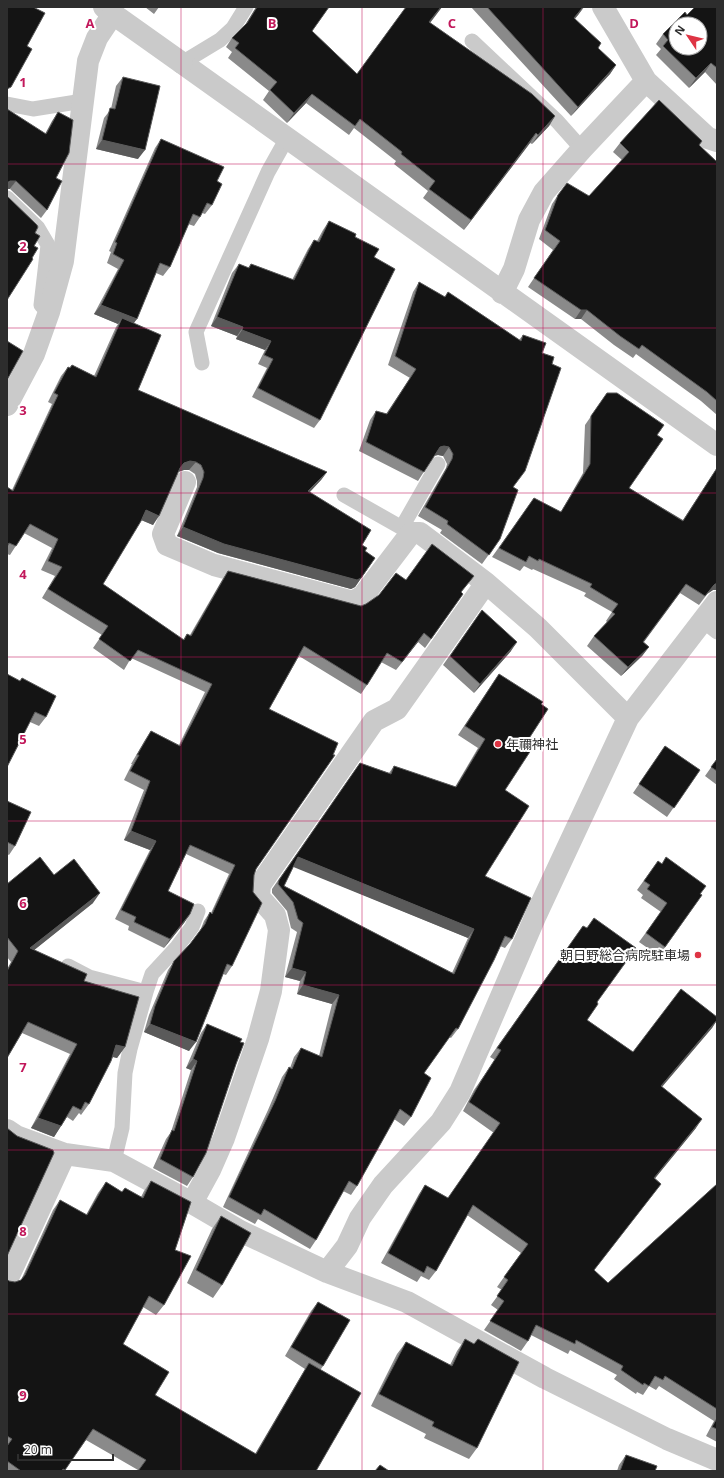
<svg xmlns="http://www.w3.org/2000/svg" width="724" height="1478" font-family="'Open Sans','Noto Sans JP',sans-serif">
  <rect width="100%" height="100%" fill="#fff"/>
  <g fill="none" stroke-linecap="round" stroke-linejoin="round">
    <path stroke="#cacaca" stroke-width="15" d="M472 41 557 121 582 149
      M182 63 220 40 233 28 246 7
      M7 104 33 109 83 101
      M7 198 38 228 48 245 41 305 49 312
      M202 363 196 332 268 172 287 138
      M344 495 411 533
      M402 527 438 464
      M702 620 717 632
      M68 966 89 977 146 992 130 1049 125 1073 122 1128 114 1161
      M146 992 152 974 177 947 192 927 198 911"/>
    <path stroke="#cacaca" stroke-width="22" d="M603 7 646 81 708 138 717 141
      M182 63 717 445
      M502 293 514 269 529 220 544 192 582 149 646 81
      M7 405 34 354 49 312 63 261 88 61 97 38 113 14 104 7
      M185 482 163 534 167 545 214 565 353 602 363 596 411 533H420L486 583 538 628 628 718
      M7 1130 16 1136 65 1154 114 1161 192 1203 240 1231 327 1272 407 1302 545 1378 667 1439 717 1460
      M192 1203 210 1170 224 1138 258 1039 271 991 279 930 275 915 259 897 260 885 374 721 397 709 486 583
      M327 1272 347 1246 360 1218 383 1185 441 1122 460 1092 536 915 628 718 717 602
      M7 1280 65 1154"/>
    <path stroke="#cacaca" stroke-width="22" d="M113 14 182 63"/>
  </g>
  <path fill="#8a8a8a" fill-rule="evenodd" d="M145 7H159L154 14Z
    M256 7H329L312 31 357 74 406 7H442L430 23 555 116 549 126 532 144 530 143 464 230 423 198 428 191 394 164 396 161 354 128 349 135 306 103 287 123 263 100 269 91 228 58 232 52 226 47 232 38 245 25Z
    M471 7H584L575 19 598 48 616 65 610 74 571 116Z
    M717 7V85L705 72 689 88 656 55 661 49 656 44 663 34 687 15Z
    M123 77 138 159 96 149 104 118 111 109 116 86Z
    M58 112 56 178 47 210 41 218 10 189 45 134 52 121Z
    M161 139 217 181 212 205 205 214 202 213 200 217 194 226 188 224 170 267 163 276 156 273 134 323 138 390 327 472 321 480 310 492 362 545 365 551 375 558 355 587 351 589 218 553 177 536 197 487V481L195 474 189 470H184L178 472 153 525 141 520 103 584 183 640 187 634 190 635 222 580 228 571 361 606 366 604 406 580 462 593 463 594 425 648 418 642 396 670 381 662 367 685 361 694 299 656 269 709 256 869 254 875 232 966 226 975 223 974 189 1051 144 1032 149 1015 168 970 174 961 190 944 200 931 204 921 210 912 211 913 229 874 186 854 168 891 190 914 184 923 164 948 128 930 129 926 115 919 150 850 124 840 144 790 124 780 132 764H131L145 740 151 731 179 745 205 692 131 658 124 670 93 648 102 635 42 598 55 576 41 570 52 548 24 533 10 555 7 554V487L12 490 52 404 48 402 61 376 68 367 69 368 72 365 94 376 116 327 118 324 94 314 118 269 107 263 111 252 109 251 155 148Z
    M702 141 699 145 717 162V415L701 401 636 354 633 358 614 345 581 319H575L528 287 553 250 539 239 552 204 558 195 589 196 622 160 613 152 620 143Z
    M329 221 355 237 374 257 320 420 314 428 252 397 267 368 258 364 265 350 236 339 237 336 211 326 232 273 239 264 248 268 251 264 292 280 308 249 314 240 317 241 323 230Z
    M419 282 519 340 523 335 542 353 552 364 513 488 500 539 482 564 440 533 442 530 418 516 446 468 447 464 443 456 438 455 434 456 418 481 359 451 370 420 376 411 386 414 410 378 388 365 413 292Z
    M607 393 657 435 629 488 683 520 717 468 713 590 707 594 699 605 680 593 644 642 649 647 642 656 621 676 587 646 594 636 607 622 606 621 612 612 584 596 586 593 533 569 532 570 524 566 520 571 492 557 534 498 561 512 583 473 585 425Z
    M482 610 511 651 474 693 443 665Z
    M7 674 46 717 39 726 30 722Z
    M499 674 541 704 528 740 505 790 485 876 512 939 505 948 500 946 458 1029 451 1038 449 1037 424 1073 411 1117 404 1126 394 1119 357 1186 351 1195 343 1191 316 1240 310 1249 258 1219 255 1224 223 1207 268 1110 282 1077 289 1067 290 1068 294 1057 301 1048 319 1056 332 1004 297 994 300 981 285 977 297 932 291 928 287 911 272 893V889L360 763 389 773 394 766 455 787 478 748 458 735ZM293 866 468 938 452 973 284 886Z
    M665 746 700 770 667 817 633 793Z
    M717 759V785L705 776Z
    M7 801 15 846 9 855 7 854Z
    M658 861 702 895 659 956 639 942 661 912 641 898 643 895 637 890Z
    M54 875 93 903 34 950 84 981 125 1047 117 1058 113 1057 89 1104 81 1115 79 1113 73 1121 67 1117 61 1126 54 1137 31 1128 70 1054 22 1033 7 1058V969L11 962 7 957V884Z
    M583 926 597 1003 587 1020 633 1052 717 1020 712 1028 662 1087 696 1128 655 1178 661 1184 654 1193 594 1270 608 1283 717 1184V1442L706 1436 714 1421 659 1386 656 1390 649 1386 643 1395 637 1392 636 1394 614 1379 617 1375 570 1350 568 1354 531 1335 528 1341 521 1351 484 1330 498 1310 491 1305 502 1290 497 1287 521 1253 467 1215 436 1271 429 1280 421 1276 417 1282 381 1263 419 1194 425 1185 448 1198 494 1133 463 1111 474 1090 495 1060 490 1057Z
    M207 1024 240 1042 236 1064 193 1177 187 1186 153 1168 166 1139 171 1132 191 1070 186 1068 201 1033Z
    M151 1181 175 1250 164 1305 156 1315 143 1307 123 1344 155 1395 255 1454 305 1369 285 1356 311 1311 318 1302 323 1366 321 1369 316 1471 138 1470 86 1440 64 1471H7V1279L9 1281 15 1282 21 1280 53 1210 60 1200 86 1215 98 1193 106 1182 122 1192 125 1188 141 1197 144 1191Z
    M221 1216 222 1285 213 1298 187 1283 212 1229Z
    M465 1339 477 1448 469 1459 424 1438 426 1434 371 1406 397 1354 406 1342 450 1365 457 1351Z
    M626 1455 655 1471H617L619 1465Z"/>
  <path fill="#5a5a5a" d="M441 7H442L423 32 429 22Z
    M584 7 578 15 567 27 574 18Z
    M711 63 705 72 689 88 696 78Z
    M616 65 610 74 571 116 578 107Z
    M312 94 306 103 287 123 294 113Z
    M555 116 549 126 532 144 538 135Z
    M536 133 530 143 464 230 471 220Z
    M102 140 145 150 138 159 96 149Z
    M10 181H16L10 189H7V183Z
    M101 305 137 319 130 328 122 318 118 324 94 314Z
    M581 310H587L581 319H575Z
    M217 317 243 327 237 336 211 326Z
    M242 330 271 341 265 350 236 339Z
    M444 446 449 447 443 456 438 455 433 456 440 447Z
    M190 461 196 462 189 470H184L178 472 180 468 184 463Z
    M327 472 321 480 302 500 308 491Z
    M146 510 159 516 153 525 139 519Z
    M183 527 375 558 355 587 351 589 218 553 177 536Z
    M717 583V590H713L707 594 699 605 714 585Z
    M424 633 418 642 396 670 402 662Z
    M517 642 511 651 474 693 480 684Z
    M649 647 642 656 621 676 628 667Z
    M131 831 156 841 150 850 124 840Z
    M298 857 474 929 468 938 291 866Z
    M100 893 93 903 23 959 30 948Z
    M190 914 184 923 164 948 170 939Z
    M292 968 306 972 300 981 285 977Z
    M303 985 339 995 332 1004 297 994Z
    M717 1020 712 1028 654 1096 661 1086Z
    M150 1024 196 1042 189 1051 144 1032Z
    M116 1045 125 1047 117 1058 109 1056Z
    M193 1059 197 1061 191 1070 186 1068Z
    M38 1118 61 1126 54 1137 31 1128Z
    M702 1119 696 1128 648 1187 654 1178Z"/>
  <path fill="#141414" stroke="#5a5a5a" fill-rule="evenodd" d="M7 7H33L45 13 27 46 32 49 11 87 7 89Z
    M257 7H329L312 31 357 74 406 7H441L429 22 532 94 555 116 538 135 536 133 471 220 429 189 435 181 401 154 402 152 360 119 355 126 312 94 294 113 270 90 277 82 235 48 239 43 232 38 247 23Z
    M487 7H583L574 18 601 43 598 48 616 65 578 107Z
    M695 7H717V68L711 63 696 78 663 46 668 40 663 34 685 12 687 15ZM676 24H700V48H676Z
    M123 77 160 86 145 150 102 140 110 108 115 109Z
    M659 100 702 141 699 145 717 162V401L707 392 642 345 639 349 620 336 587 310H581L534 278 560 241 545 230 558 195 567 183 589 196 629 152 620 143Z
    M7 109 46 134 58 112 73 120 69 153 56 178 62 181 47 210 16 181H10L7 183Z
    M161 139 224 167 217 181 222 184 212 205 207 203 200 217 193 214 170 267 160 263 137 319 101 305 124 260 113 254 117 243 115 242Z
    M7 196 37 225 38 227 35 233 40 236 34 246 38 248 32 258 33 259 7 300Z
    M329 221 356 234 355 237 379 249 374 257 395 269 320 420 258 388 273 359 264 355 271 341 242 330 243 327 217 317 239 264 249 268 251 264 294 280 314 240 319 242Z
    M419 282 445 297 448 292 521 341 523 335 546 343 542 353 554 357 552 364 561 368 525 471 513 487 518 490 500 539 489 555 447 524 448 521 425 507 452 459 453 454 449 447 444 446 440 447 424 472 366 442 376 411 387 414 416 369 395 356Z
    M122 318 161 335 138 390 327 472 308 491 371 530 362 545 367 548 365 551 375 558 361 578 357 580 224 544 183 527 203 478 204 472 201 465 196 462 190 461 184 463 180 468 159 516 146 510 141 521 103 584 184 640 187 634 191 636 228 571 361 606 366 604 379 595 396 573 406 580 432 544 474 576 461 592 463 594 431 639 424 633 402 662 387 653 367 685 304 646 269 709 338 743 333 755H335L256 869 254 875 253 892 262 903 232 966 227 964 196 1042 150 1024 155 1006 174 961 190 944 205 924 210 912 212 914 235 865 190 845 168 891 194 904 190 914 170 939 134 922 136 917 121 910 156 841 131 831 150 781 130 771 139 755H137L151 731 180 746 212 684 138 650 130 661 99 639 108 626 48 589 62 567 48 561 58 539 30 524 16 546 9 543 7 547V487L13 491 58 395 54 393 68 367 70 368 72 365 96 377Z
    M7 341 23 351 7 380Z
    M607 393H617L664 425 657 435 663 439 629 488 683 521 717 468V583L714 585 705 596 686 584 643 642 649 647 628 667 594 636 615 614 612 612 618 604 590 587 592 584 539 559 538 561 529 556 526 562 499 548 534 498 561 512 590 464 591 416Z
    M482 610 517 642 480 684 450 656Z
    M7 674 20 681 22 678 56 696 46 717 35 712 7 767Z
    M499 674 543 702 541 704 548 709 528 740 535 744 505 790 529 806 485 876 531 898 512 939 505 936 494 960 458 1029 456 1028 424 1073 431 1078 411 1117 400 1109 357 1186 349 1181 316 1240 264 1209 261 1215 229 1197 275 1101 289 1067 292 1069 301 1048 322 1057 339 995 303 985 306 972 292 968 303 923 298 919 293 902 278 884 279 880 360 763 391 774 394 766 456 787 485 739 465 726ZM298 857 474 929 454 974 284 886Z
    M665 746 700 770 674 808 639 784Z
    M717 759V771L711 767Z
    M7 801 31 812 15 846 7 842Z
    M40 857 54 875 74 859 100 893 30 948 87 974 84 981 139 997 125 1047 116 1045 111 1061 89 1104 85 1102 81 1110 73 1106 61 1126 38 1118 77 1044 28 1022 7 1058V971L18 951 7 937V884Z
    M666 857 706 886 700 894 702 895 665 947 646 933 667 903 647 889 650 885 644 881 658 861 662 864Z
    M594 918 636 948 597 1002 598 1004 587 1020 633 1052 681 989 717 1017V1020L661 1086 702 1119 654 1178 661 1184 594 1270 608 1283 717 1184V1409L665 1376 663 1380 655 1376 649 1386 644 1383 643 1385 621 1370 623 1366 576 1340 575 1344 536 1325 528 1341 490 1321 504 1301 497 1296 508 1280 504 1277 528 1244 473 1205 436 1271 427 1266 424 1273 388 1253 425 1185 448 1198 500 1123 469 1102 481 1081 501 1050 497 1048 583 926 587 928Z
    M207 1024 242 1039 240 1042 244 1043 236 1064 206 1153 193 1177 160 1159 172 1130 174 1131 197 1061 193 1059Z
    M7 1128 17 1136 53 1150 54 1153 7 1256Z
    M151 1181 191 1202 175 1250 191 1256 164 1305 149 1296 123 1344 169 1372 155 1395 256 1454 309 1363 361 1393 316 1471H138L146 1460 93 1429 65 1470 63 1469 62 1471H21L7 1461V1446L12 1439 7 1436V1279L9 1281 15 1282 21 1280 25 1275 60 1200 87 1215 106 1182 122 1192 125 1188 143 1198Z
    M221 1216 251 1233 222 1285 196 1270Z
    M318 1302 350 1320 323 1366 291 1347Z
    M465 1339 474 1344 478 1339 519 1362 477 1448 432 1426 434 1422 379 1394 406 1342 452 1366Z
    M717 1418V1429L712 1427Z
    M626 1455 657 1466 655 1471H620Z
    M380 1465 389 1471H375Z"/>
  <path fill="none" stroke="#c2185b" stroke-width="1" stroke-opacity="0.55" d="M181 7V1471M362 7V1471M543 7V1471M7 164H717M7 328H717M7 493H717M7 657H717M7 821H717M7 985H717M7 1150H717M7 1314H717"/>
  <g fill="#de3444" stroke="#fff" stroke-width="1.5">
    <circle cx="498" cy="744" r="4"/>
    <circle cx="698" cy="955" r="4"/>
  </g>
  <g text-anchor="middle" stroke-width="4" stroke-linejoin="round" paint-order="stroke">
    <g font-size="13" fill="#2d2d2d" stroke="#fff" text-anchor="start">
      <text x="506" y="749">年禰神社</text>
      <text x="690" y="960" text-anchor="end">朝日野総合病院駐車場</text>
    </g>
  </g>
  <g font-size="13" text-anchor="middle" font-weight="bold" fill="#c2185b" stroke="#fff" stroke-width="4" stroke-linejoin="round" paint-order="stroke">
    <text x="90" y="28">A</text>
    <text x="272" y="28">B</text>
    <text x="452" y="28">C</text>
    <text x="634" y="28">D</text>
    <text x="23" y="87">1</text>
    <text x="23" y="251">2</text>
    <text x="23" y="415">3</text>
    <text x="23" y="579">4</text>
    <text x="23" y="744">5</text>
    <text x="23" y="908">6</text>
    <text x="23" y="1072">7</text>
    <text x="23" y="1236">8</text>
    <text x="23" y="1400">9</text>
  </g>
  <rect width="724" height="1478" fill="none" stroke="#2d2d2d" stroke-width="16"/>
  <g transform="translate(688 36) rotate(305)"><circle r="19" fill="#ffffff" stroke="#ababab"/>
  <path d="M0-3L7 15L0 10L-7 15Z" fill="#de3444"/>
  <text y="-6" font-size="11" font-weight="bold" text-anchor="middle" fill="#2d2d2d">N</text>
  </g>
  <path d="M18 1454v6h95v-6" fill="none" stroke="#2d2d2d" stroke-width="2"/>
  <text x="24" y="1454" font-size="12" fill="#2d2d2d" stroke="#ffffff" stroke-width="3" paint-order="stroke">20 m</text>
</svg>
